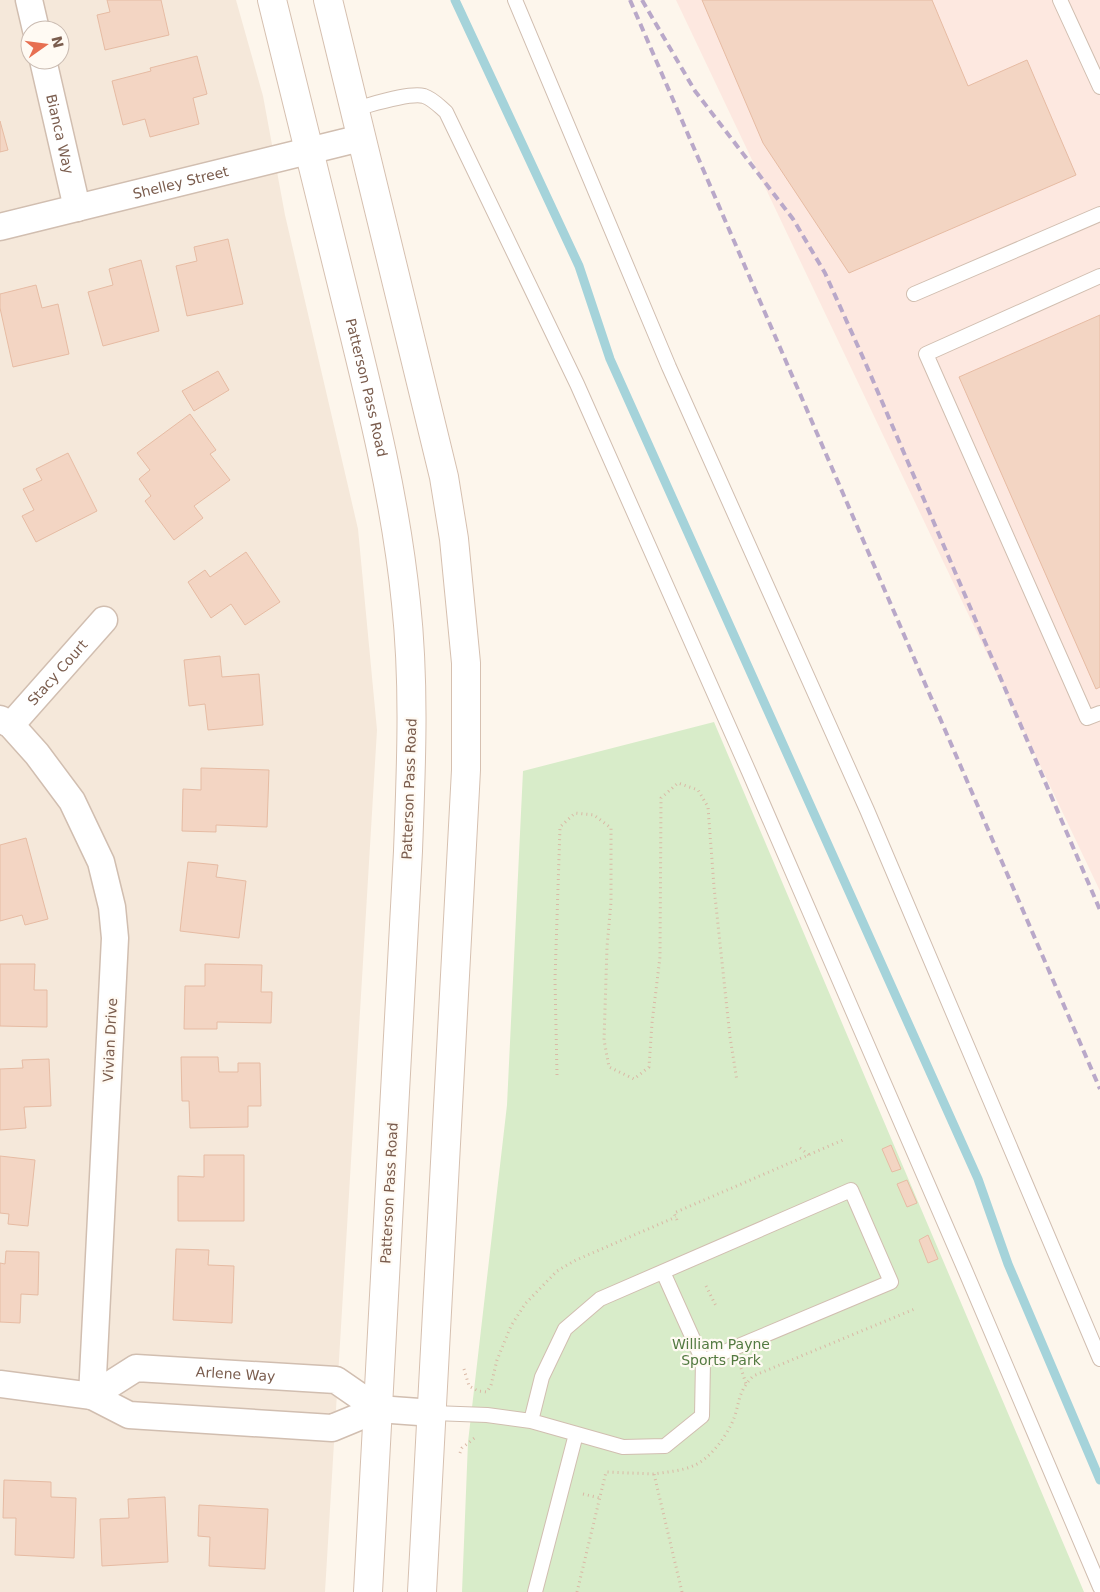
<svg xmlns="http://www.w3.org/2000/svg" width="1100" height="1592" font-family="'DejaVu Sans',sans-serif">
  <rect width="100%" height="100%" fill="#fdf6ec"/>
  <path fill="#f5e8da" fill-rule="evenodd" d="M0 0H236L263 96 285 215 358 529 377 730 325 1592H0ZM30 30H60V60H30Z"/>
  <path fill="#fde8e0" d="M676 0H1100V891Z"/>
  <path fill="#d8ecc9" d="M714 722 1084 1592H462L468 1442 507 1105 523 771Z"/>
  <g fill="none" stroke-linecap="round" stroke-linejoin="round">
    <path stroke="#a5d3da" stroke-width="9" d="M455 0 579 266 610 359 978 1179 1008 1264 1100 1480"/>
  </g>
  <path fill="#f3d5c3" stroke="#e6bba3" d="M107 0H161L169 35 105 50 97 15 110 12Z
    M702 0H932L968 86 1027 60 1076 175 849 273 763 143Z
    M197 56 207 94 193 98 199 124 150 137 145 119 123 125 112 81 151 71 150 68Z
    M0 121 8 150 0 152Z
    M228 239 243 304 187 316 176 266 197 261 194 247Z
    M141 260 159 331 103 346 88 292 113 285 109 269Z
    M36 285 42 308 58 304 69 354 13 367 0 308V294Z
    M1100 315V687L1096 689 959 377Z
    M218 371 229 390 194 411 182 391Z
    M190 414 216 450 210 454 230 480 194 506 203 518 174 540 145 501 151 496 139 479 150 470 137 453Z
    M68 453 97 511 36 542 22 516 34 510 23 489 42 480 36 469Z
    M246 552 280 602 245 625 231 604 211 618 188 582 205 570 210 577Z
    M220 656 222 677 259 674 263 725 208 730 205 704 189 706 184 660Z
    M201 768 269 770 267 827 216 825V832L182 831 183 789 201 790Z
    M26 838 48 919 25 925 22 915 0 921V845Z
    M188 862 218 865 216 877 246 881 239 938 180 931Z
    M0 964H35L34 990H47V1027L0 1026Z
    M205 964 262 965 261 992H272L271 1023 217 1022V1029H184L185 986H205Z
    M181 1057H218L219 1072H238V1063H260L261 1106H248V1127L190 1128 189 1101H182Z
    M49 1059 51 1106 24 1107 26 1128 0 1130V1069L23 1068 22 1060Z
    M891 1145 901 1169 892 1172 882 1149Z
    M204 1155H244V1221H178V1176L204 1177Z
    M0 1156 35 1160 28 1226 8 1224 9 1214 0 1213Z
    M907 1180 917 1203 907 1207 897 1184Z
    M928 1235 938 1259 928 1263 919 1240Z
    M176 1249 209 1250 208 1265 234 1266 232 1323 173 1320Z
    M6 1251 39 1252 38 1295 21 1294 20 1323 0 1322V1263L5 1264Z
    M4 1480 51 1482V1497L76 1498 74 1558 15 1555 16 1518H3Z
    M165 1497 168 1562 102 1566 100 1519 129 1518 128 1499Z
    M199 1505 268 1509 265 1569 209 1566 210 1537 198 1536Z"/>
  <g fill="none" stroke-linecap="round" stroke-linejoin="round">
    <defs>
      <path id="lane" d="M515 0 669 367 867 810 1100 1359
        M1060 0 1100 87
        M354 109C371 105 409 92 424 96 433 99 439 106 446 112L577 384 749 772 965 1270 1100 1587
        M1100 276 926 354 1087 718 1100 713
        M914 294 1100 214
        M433 1413 487 1415 531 1421 542 1377 565 1329 600 1299 851 1190 891 1282 703 1361 663 1272
        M531 1421 623 1447 665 1446 702 1416 703 1361
        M535 1592 576 1434"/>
      <g id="street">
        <path d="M29 0 36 30"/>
        <path id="s1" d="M43 60 77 208"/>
        <path id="s2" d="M0 227 361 138"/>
        <path d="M0 719 11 725 37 754 72 801 101 862 112 907 115 938 92 1396"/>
        <path id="s3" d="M11 725 104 620"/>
        <path d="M0 1384 92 1396 129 1415 332 1428 378 1409 433 1413"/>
        <path id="s4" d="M92 1396 136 1368 336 1380 378 1409"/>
      </g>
      <g id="secondary">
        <path id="s5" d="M272 0C298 103 323 206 348 309 372 406 396 503 406 603 415 686 411 769 408 851L368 1592"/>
        <path d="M328 0 444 477 454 539 466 663V770L422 1592"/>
      </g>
    </defs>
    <use href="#lane" stroke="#d1beb0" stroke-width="16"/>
    <use href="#street" stroke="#d1beb0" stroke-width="29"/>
    <use href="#secondary" stroke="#d6c0b0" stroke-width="30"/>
    <path stroke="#d9b8a5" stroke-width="3" stroke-dasharray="1 4" stroke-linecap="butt" d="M557 1075 555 979 560 827 575 813 594 815 611 828V902L607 947 604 1040 609 1067 634 1079 649 1067 652 1023 660 957 661 798 678 783 698 790 708 807 714 887 730 1037 737 1081
      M800 1148 809 1155
      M677 1220 674 1213 843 1140
      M706 1286 717 1308
      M741 1368 746 1384
      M464 1369 469 1386 478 1391 487 1392 491 1385 497 1360 511 1326 525 1304 557 1271 576 1260 676 1217
      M460 1453 462 1448 477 1436
      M583 1494 600 1498
      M577 1592 606 1472 654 1474
      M682 1592 654 1474C666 1472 683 1471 695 1465 710 1458 724 1439 731 1425 741 1405 735 1395 753 1376L917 1308"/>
    <use href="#lane" stroke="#fff" stroke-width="14"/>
    <use href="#street" stroke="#fff" stroke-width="26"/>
    <use href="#secondary" stroke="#fff" stroke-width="28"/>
    <path stroke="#b9a8c9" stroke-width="4" stroke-dasharray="8 5" stroke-linecap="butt" d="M630 0 1100 1089
      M642 0 695 91 793 219 825 273 865 362 1100 910"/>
  </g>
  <g text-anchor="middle" stroke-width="4.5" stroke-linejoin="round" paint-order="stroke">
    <g font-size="14" fill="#7a5c4d" stroke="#fffaf3">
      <text dy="5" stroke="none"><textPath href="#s1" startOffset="76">Bianca Way</textPath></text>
      <text dy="5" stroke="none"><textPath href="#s2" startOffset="186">Shelley Street</textPath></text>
      <text dy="5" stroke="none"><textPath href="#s5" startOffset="399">Patterson Pass Road</textPath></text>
      <text dy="5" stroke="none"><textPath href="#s3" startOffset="70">Stacy Court</textPath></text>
      <text transform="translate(409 789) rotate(-88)" y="5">Patterson Pass Road</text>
      <text transform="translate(110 1040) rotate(-87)" y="5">Vivian Drive</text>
      <text transform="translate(389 1193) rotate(-87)" y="5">Patterson Pass Road</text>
      <text dy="5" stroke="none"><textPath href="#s4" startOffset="152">Arlene Way</textPath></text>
    </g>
    <g font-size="14" fill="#537a41" stroke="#fffaf3">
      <text x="721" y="1349">William Payne<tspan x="721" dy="16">Sports Park</tspan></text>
    </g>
  </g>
  <g transform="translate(45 45) rotate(76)"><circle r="24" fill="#fffaf3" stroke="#cabbb1"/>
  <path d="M0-4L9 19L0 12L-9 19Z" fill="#e76f51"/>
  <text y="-8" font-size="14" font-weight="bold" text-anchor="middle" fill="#7a5c4d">N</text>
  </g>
</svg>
